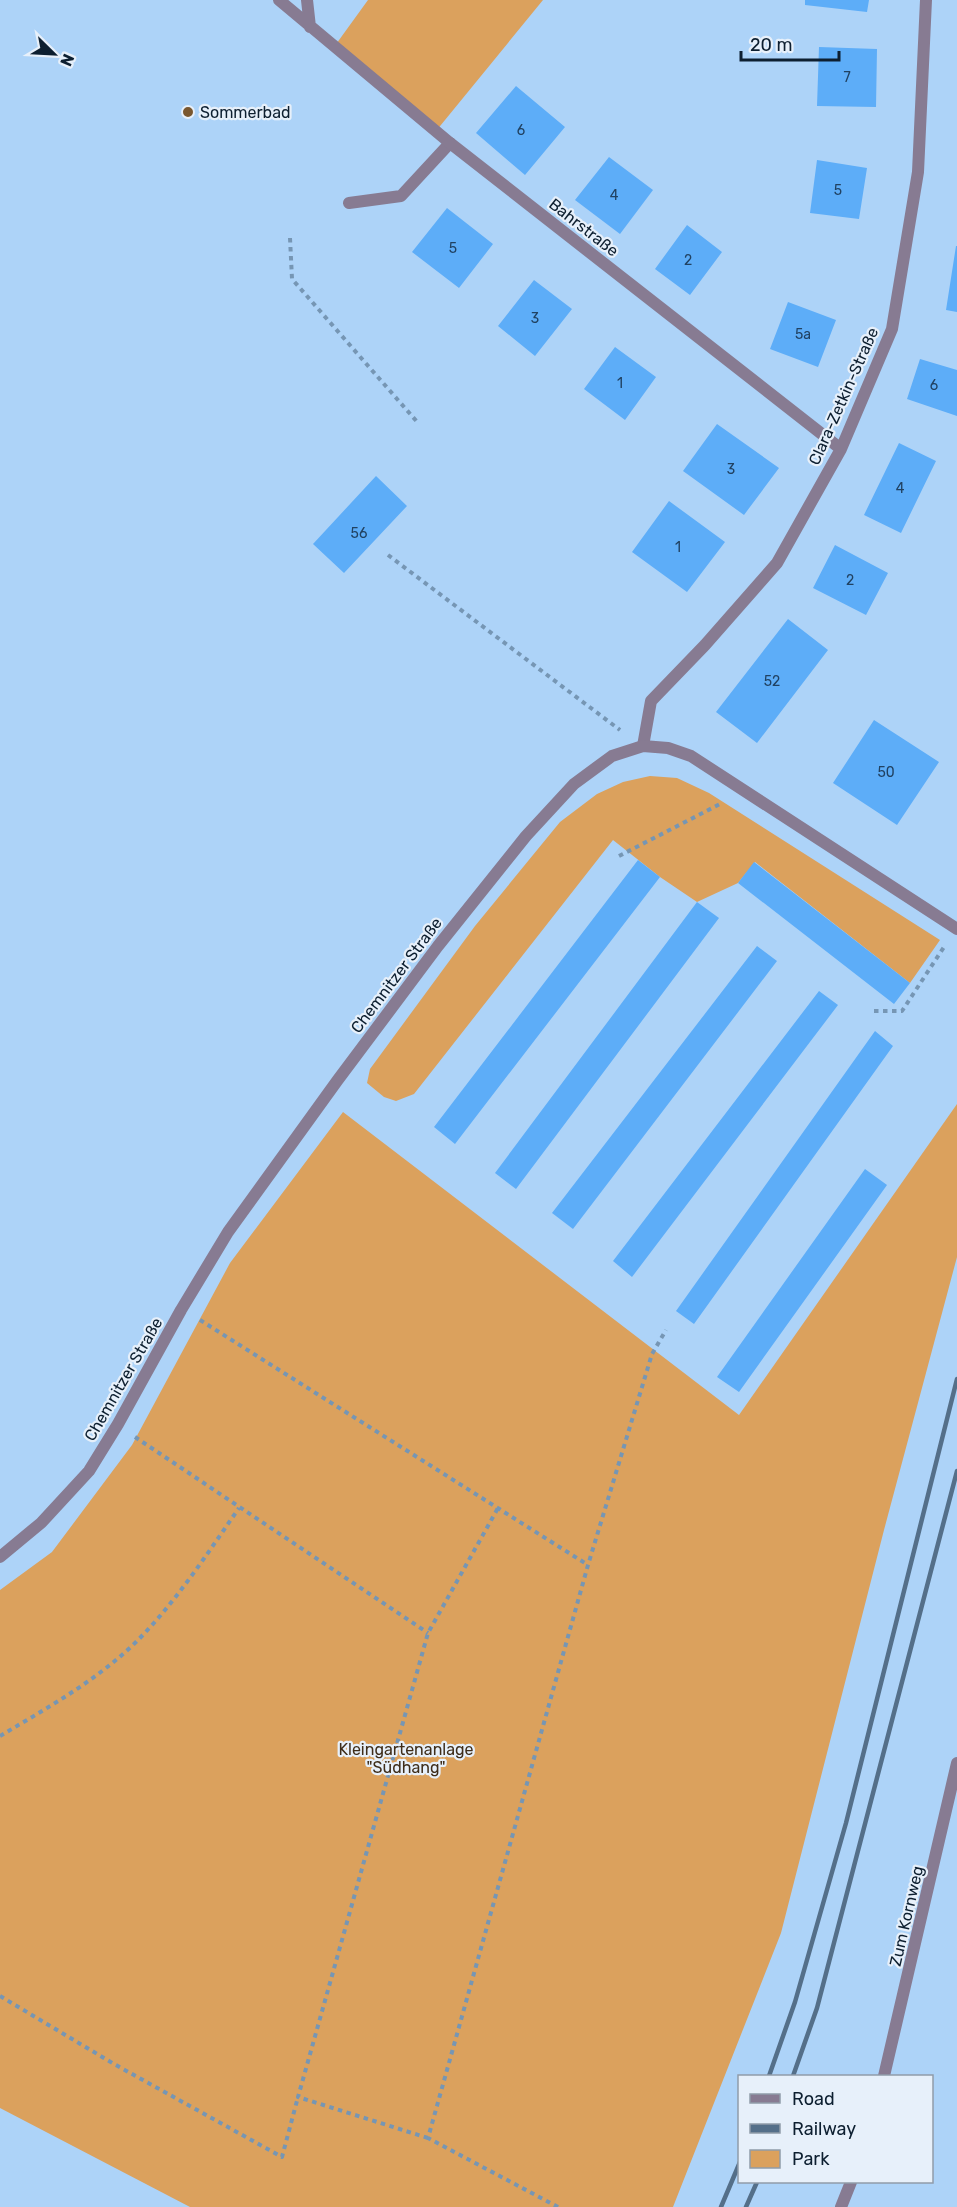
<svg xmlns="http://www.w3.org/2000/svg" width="957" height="2207" font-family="Rubik,sans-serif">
  <rect width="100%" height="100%" fill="#add3f8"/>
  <path fill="#dba15d" d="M368 0H543L436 131 334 47Z
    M650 776 677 778 709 793 940 940 910 983 755 862 738 883 697 902 660 877 613 840 414 1094 396 1101 384 1097 367 1083 370 1069 475 926 560 822 597 794 623 782Z
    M957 1104V1257L884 1530 781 1933 673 2207H190L0 2108V1590L52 1552 132 1445 230 1263 343 1112 739 1415Z"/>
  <path fill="#5dadf8" d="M805 0H869L867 12 805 5Z
    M819 47 877 49 876 107 817 106Z
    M516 86 565 127 525 175 476 133Z
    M609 157 653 190 620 234 575 200Z
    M817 160 867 168 859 219 810 213Z
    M447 208 493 244 459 288 412 252Z
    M687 225 722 252 690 295 655 269Z
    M956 246H957V312L946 310Z
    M534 280 572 309 535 356 498 326Z
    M788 302 836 320 818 367 770 349Z
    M615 347 656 377 625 420 584 389Z
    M920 359 957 370V416L907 399Z
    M717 424 779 468 744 515 683 471Z
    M899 443 936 461 901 533 864 515Z
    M376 476 407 506 344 573 313 544Z
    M669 501 725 542 687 592 632 552Z
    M835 545 888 573 866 615 813 588Z
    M788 619 828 650 757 743 716 712Z
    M874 720 939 762 897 825 833 783Z
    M638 860 660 877 455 1144 434 1127Z
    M754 862 910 983 894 1004 738 883Z
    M697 902 719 918 516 1189 495 1173Z
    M757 946 777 961 573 1229 552 1213Z
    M819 991 838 1005 632 1277 613 1261Z
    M875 1031 893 1046 694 1324 676 1311Z
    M865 1169 887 1185 739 1392 717 1377Z"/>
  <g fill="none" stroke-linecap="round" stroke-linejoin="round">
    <path stroke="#7696b4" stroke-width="4" stroke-dasharray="4.5 4.5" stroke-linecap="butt" d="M290 238 292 279 419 424
      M388 555 620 730
      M619 856 722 803
      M874 1011H902L944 947
      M200 1320 588 1565
      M135 1437 428 1633
      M0 1736C47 1708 96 1681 136 1642 176 1602 207 1554 239 1508
      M0 1996 114 2064 282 2157 298 2097
      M428 2138 298 2097 428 1633 498 1508
      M558 2207 428 2138 588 1565 652 1354 666 1330"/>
    <path stroke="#877b92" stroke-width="12" d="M349 203 401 196 450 143
      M884 2076 957 1763
      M841 2207 851 2182"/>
    <path stroke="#877b92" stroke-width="12" d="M279 0 450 143 841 449
      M307 0 310 27
      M643 746 651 701 705 645 777 563 841 449 892 329 918 172 926 0"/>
    <path stroke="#877b92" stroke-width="12" d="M0 1557 41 1523 89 1471 118 1424 181 1310 228 1232 337 1081 438 946 526 836 574 784 612 756 643 746 668 748 691 756 957 929"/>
    <path stroke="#546f89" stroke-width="4.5" d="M769 2076 795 2002 846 1823 957 1379
      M793 2076 817 2008 957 1471
      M721 2207 740 2162
      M746 2207 757 2182"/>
  </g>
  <circle fill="#79572f" stroke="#e7f0fa" stroke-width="2" cx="188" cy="112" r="6"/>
  <g text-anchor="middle" stroke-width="4.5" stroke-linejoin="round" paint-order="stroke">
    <g font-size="14" fill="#214262">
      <text x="847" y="82">7</text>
      <text x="521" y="135">6</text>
      <text x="838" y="195">5</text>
      <text x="614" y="200">4</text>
      <text x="453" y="253">5</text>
      <text x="688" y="265">2</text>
      <text x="535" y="323">3</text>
      <text x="803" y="339">5a</text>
      <text x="620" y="388">1</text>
      <text x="934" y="390">6</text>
      <text x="731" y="474">3</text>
      <text x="900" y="493">4</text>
      <text x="359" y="538">56</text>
      <text x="678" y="552">1</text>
      <text x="850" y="585">2</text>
      <text x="772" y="686">52</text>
      <text x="886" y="777">50</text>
    </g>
    <g font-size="16" fill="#0d1f30" stroke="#e7f0fa" text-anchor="start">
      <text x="200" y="118">Sommerbad</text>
    </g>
    <g font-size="16" fill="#0d1f30" stroke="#e7f0fa">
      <text transform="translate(584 227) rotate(38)" y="6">Bahrstraße</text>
      <text transform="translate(843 396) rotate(-66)" y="6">Clara-Zetkin-Straße</text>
      <text transform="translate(396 975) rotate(-53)" y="6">Chemnitzer Straße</text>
      <text transform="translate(123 1379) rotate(-60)" y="6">Chemnitzer Straße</text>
      <text transform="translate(906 1916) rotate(-77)" y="6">Zum Kornweg</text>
    </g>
    <g font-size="16" fill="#3e2d1a" stroke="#e7f0fa">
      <text x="406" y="1755">Kleingartenanlage<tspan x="406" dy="18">"Südhang"</tspan></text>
    </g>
  </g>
  <rect x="738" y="2075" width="195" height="108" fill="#e7f0fa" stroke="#909ca9" stroke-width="1.5"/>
  <rect x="750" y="2094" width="30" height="9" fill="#877b92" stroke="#909ca9" stroke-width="1.5"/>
  <text x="792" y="2105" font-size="18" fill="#0d1f30">Road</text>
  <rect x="750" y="2124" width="30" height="9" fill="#546f89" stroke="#909ca9" stroke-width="1.5"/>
  <text x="792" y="2135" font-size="18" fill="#0d1f30">Railway</text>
  <rect x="750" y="2150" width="30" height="18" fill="#dba15d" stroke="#909ca9" stroke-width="1.5"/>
  <text x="792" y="2165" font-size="18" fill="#0d1f30">Park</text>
  <g transform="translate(54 54) rotate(114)" stroke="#e7f0fa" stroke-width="4.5" paint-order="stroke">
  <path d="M0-4.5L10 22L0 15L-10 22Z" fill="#0d1f30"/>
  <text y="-9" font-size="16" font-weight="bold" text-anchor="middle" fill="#0d1f30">N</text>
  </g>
  <path d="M741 51v9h98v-9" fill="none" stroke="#0d1f30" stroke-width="3"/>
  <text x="750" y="51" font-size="18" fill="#0d1f30" stroke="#e7f0fa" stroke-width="4.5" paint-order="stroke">20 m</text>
</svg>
